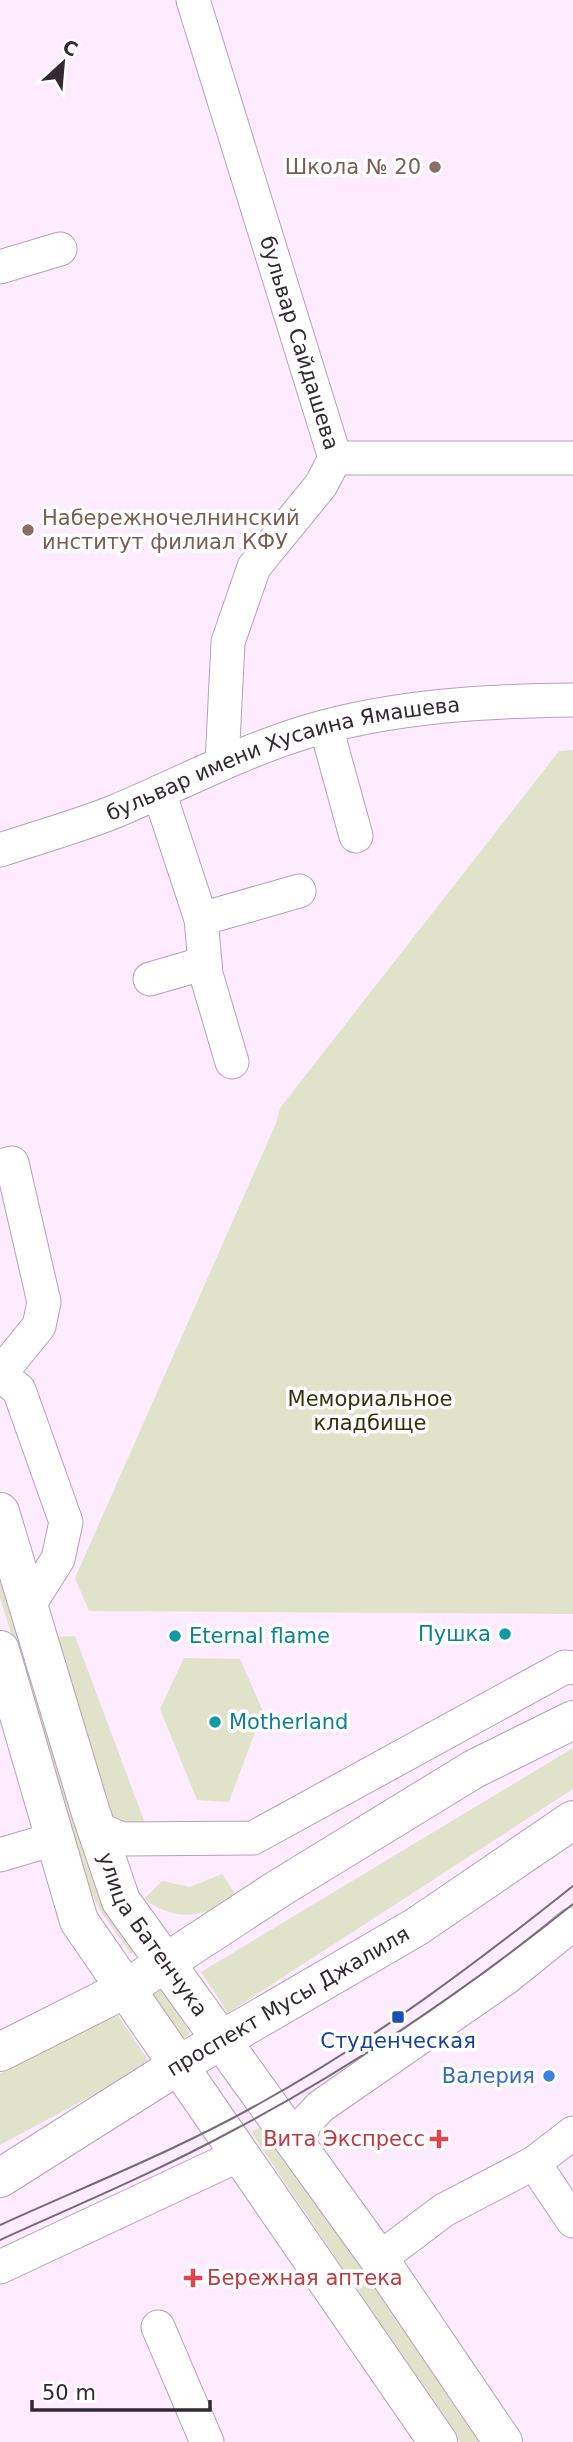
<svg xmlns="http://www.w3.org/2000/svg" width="573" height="2442" font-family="'DejaVu Sans',sans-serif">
  <rect width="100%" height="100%" fill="#fdecff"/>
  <path fill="#e0e3c9" d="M573 750V1614L89 1611 75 1578 277 1121 280 1108 559 751Z
    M0 1567 135 1951 131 1954 101 1912 90 1890 0 1598Z
    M75 1636 148 1831 102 1820 48 1637Z
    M184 1658 240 1659 263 1711 229 1802 197 1800 160 1709Z
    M573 1748V1789L228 2013 201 1972Z
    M222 1874 238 1898C201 1916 181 1924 144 1899L162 1881 190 1887Z
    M162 1989 190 2033 183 2038 153 1995Z
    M115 2011 148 2060 108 2087 0 2145V2074Z
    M264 2125 480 2442H460L251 2132Z"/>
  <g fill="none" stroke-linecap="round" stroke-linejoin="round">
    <defs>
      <g id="minor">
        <path id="s1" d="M193 0 335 458H573"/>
        <path d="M0 267 60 249"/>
        <path d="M326 727 356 836"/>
        <path d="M222 763 228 642 254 567 321 485 335 458"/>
        <path d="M159 792 201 919 206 974 232 1062"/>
        <path id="s2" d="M0 850C39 837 79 826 116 811 180 784 242 751 309 731 395 706 484 701 573 700"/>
        <path d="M201 919 299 891"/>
        <path d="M150 979 205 963"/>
        <path d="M0 1166 12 1163 44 1302 39 1326 0 1374"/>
        <path d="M0 1375 19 1390 66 1522 58 1559 29 1605"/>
        <path d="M96 1828 122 1839 253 1838 565 1667 573 1668"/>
        <path d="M0 1855 57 1838"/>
        <path d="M297 2143 305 2123 321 2106 506 1978 573 1924"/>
        <path d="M534 2163 573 2221"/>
        <path d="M379 2259 444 2210 534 2163 573 2133"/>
        <path d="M0 2267 241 2154"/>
        <path d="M158 2327 207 2442"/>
      </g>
      <g id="major">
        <path id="s3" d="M0 1512 90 1810 121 1901 379 2259 503 2442"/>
        <path d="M0 1650 79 1921 438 2442"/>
        <path d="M0 2052 127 1988 278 1889 474 1769 573 1720"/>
        <path id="s4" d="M0 2178 177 2066 416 1927 573 1820"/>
      </g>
    </defs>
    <use href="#minor" stroke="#b5a1b8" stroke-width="35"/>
    <use href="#major" stroke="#b5a1b8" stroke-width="40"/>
    <use href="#minor" stroke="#fff" stroke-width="33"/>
    <use href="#major" stroke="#fff" stroke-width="38"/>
    <path stroke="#776b78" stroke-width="2" d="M0 2225C88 2185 180 2149 264 2101 374 2040 475 1964 573 1886
      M0 2240C77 2205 156 2172 230 2132 352 2068 466 1990 573 1904"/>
  </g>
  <g fill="#8d6e63" stroke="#fff" stroke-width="2.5">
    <circle cx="435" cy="167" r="7"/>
    <circle cx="28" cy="530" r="7"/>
  </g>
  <g fill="#0f9aa8" stroke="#fff" stroke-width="2.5">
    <circle cx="505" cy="1634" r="7"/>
    <circle cx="175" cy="1636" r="7"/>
    <circle cx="215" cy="1722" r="7"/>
  </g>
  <rect fill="#1a4fb4" stroke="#fff" stroke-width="2.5" x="391" y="2010" width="14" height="14" rx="3.5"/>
  <circle fill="#3f7fe0" stroke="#fff" stroke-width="2.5" cx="549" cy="2076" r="7"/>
  <g fill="#e0444e" stroke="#fff" stroke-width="2.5">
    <path d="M435.5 2128.5h7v7h7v7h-7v7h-7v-7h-7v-7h7z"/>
    <path d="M189.5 2267.5h7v7h7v7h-7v7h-7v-7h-7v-7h7z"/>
  </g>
  <g text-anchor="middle" stroke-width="7" stroke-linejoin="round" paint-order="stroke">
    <g font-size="21" fill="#785e54" stroke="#fff" text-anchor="end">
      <text x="421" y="174">Школа № 20</text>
      <text x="42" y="525" text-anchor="start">Набережночелнинский<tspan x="42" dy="24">институт филиал КФУ</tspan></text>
    </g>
    <g font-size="21" fill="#322933" stroke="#fff">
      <text dy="7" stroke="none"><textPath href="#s1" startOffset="359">бульвар Сайдашева</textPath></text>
      <text dy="7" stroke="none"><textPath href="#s2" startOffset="299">бульвар имени Хусаина Ямашева</textPath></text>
      <text dy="7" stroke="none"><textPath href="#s3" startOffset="452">улица Батенчука</textPath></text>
      <text dy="7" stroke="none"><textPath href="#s4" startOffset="338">проспект Мусы Джалиля</textPath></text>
    </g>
    <g font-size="21" fill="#31330a" stroke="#fff">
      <text x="370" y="1406">Мемориальное<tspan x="370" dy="24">кладбище</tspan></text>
    </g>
    <g font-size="21" fill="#0d838f" stroke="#fff" text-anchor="start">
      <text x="491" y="1641" text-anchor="end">Пушка</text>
      <text x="189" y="1643">Eternal flame</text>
      <text x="229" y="1729">Motherland</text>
    </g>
    <g font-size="21" fill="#164399" stroke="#fff">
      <text x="398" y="2048">Студенческая</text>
    </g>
    <g font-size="21" fill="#366cbe" stroke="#fff" text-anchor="end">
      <text x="535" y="2083">Валерия</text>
    </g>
    <g font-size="21" fill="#be3a42" stroke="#fff" text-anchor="end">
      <text x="425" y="2146">Вита Экспресс</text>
      <text x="207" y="2285" text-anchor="start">Бережная аптека</text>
    </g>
  </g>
  <g transform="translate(63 63) rotate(26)" stroke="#ffffff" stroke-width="5" paint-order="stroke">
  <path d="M0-5L12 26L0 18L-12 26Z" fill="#322933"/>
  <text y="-10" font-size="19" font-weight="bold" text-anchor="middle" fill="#322933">С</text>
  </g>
  <path d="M32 2400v10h178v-10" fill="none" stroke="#322933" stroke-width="3.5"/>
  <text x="42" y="2400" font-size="21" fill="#322933" stroke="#ffffff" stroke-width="5" paint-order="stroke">50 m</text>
</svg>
